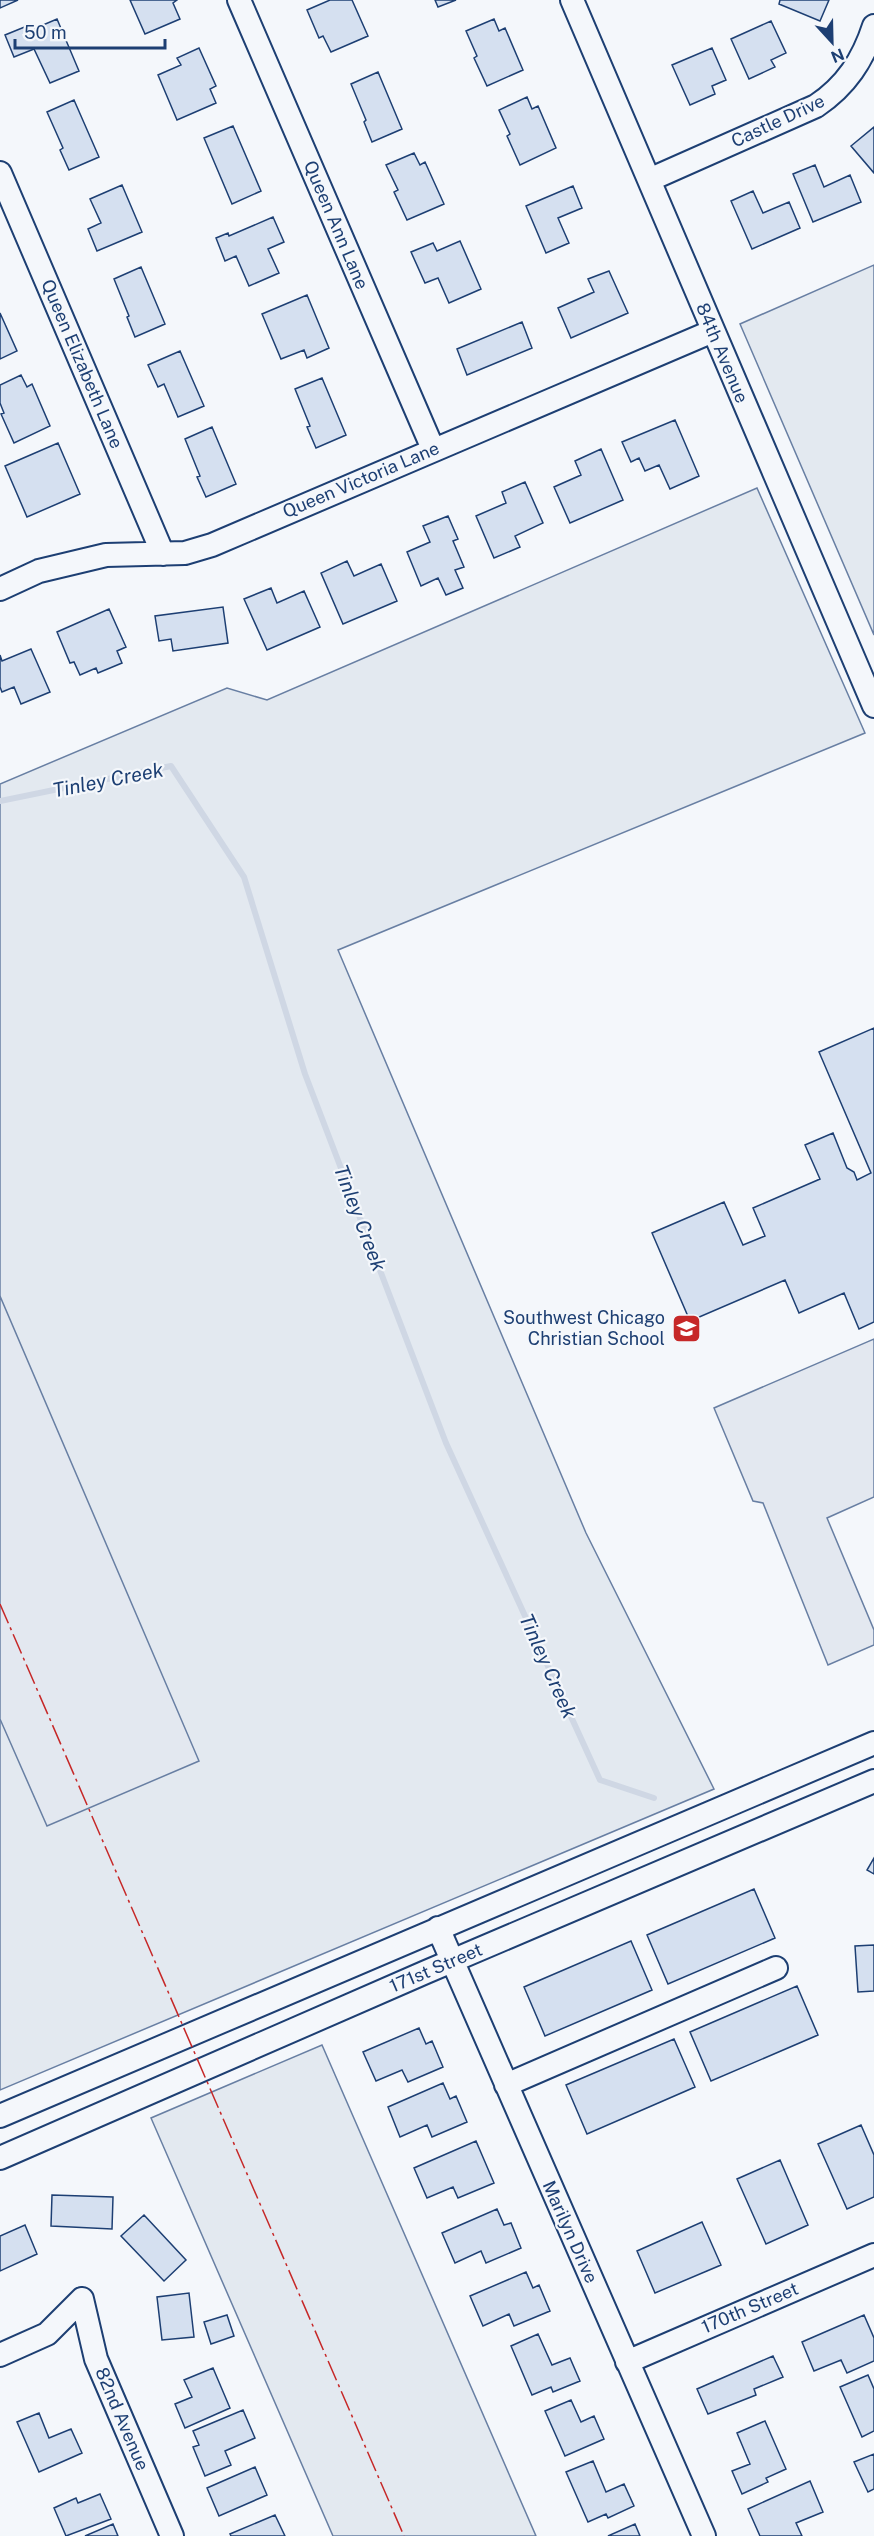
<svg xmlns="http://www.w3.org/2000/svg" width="874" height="2536" font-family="'Public Sans',sans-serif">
  <rect width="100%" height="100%" fill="#f4f7fb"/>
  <path fill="#e3e9f0" stroke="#687fa3" stroke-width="1.5" d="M874 265V635L740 324Z
    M757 488 865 733 338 950 586 1533 714 1789 0 2090V784L227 688 267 700Z
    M322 2045 536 2536H333L151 2118Z"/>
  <path fill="#e3e8f0" stroke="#687fa3" stroke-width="1.5" d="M0 1296 199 1761 47 1826 0 1719Z
    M874 1339V1497L827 1518 874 1630V1645L828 1665 763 1503 753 1501 714 1408Z"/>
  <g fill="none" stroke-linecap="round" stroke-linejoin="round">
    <path stroke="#cfd7e4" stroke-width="6" d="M0 801 171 766 244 877 305 1074 446 1443 600 1780 654 1798"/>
  </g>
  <path fill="#d5e0f0" stroke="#1d3f73" stroke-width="1.5" d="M0 0H18L0 8Z
    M130 0H177L173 3 180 19 145 34Z
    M330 0H352L368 36 331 52 323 36 319 38 307 10Z
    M435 0H456L438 7Z
    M780 0H829L820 21 779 4Z
    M57 19 79 71 50 83 34 49 14 57 5 35 27 26 29 31Z
    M494 19 499 31 505 28 523 70 487 86 474 58 477 56 466 31Z
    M771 21 786 53 771 60 775 67 749 79 731 39Z
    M199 48 216 86 210 89 216 103 177 120 158 75 181 65 177 58Z
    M712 48 726 80 712 86 715 94 690 105 672 65Z
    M378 72 402 129 372 142 364 122 366 120 351 84Z
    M527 97 532 109 538 106 556 148 520 165 507 136 510 134 499 110Z
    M74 100 99 157 69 170 60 150 63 148 47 112Z
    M233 126 261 191 232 204 204 138Z
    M874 127V173L851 146Z
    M414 153 420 165 425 162 444 204 407 220 394 192 398 190 386 165Z
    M815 165 824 187 850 175 861 202 813 222 793 174Z
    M122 185 142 232 97 251 88 229 101 223 90 199Z
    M573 186 582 208 558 218 569 243 546 253 526 206Z
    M753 191 763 213 789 202 800 228 752 249 731 201Z
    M273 217 284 242 268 249 279 273 249 286 236 256 225 261 216 238 228 233 229 236Z
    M460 241 481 289 449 303 438 278 425 283 411 252 433 243 437 251Z
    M141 267 165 324 135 337 127 317 129 316 114 279Z
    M609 271 628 313 571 338 558 308 594 292 588 279Z
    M307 295 329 348 307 358 304 350 281 359 262 314Z
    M0 313 17 351 0 359Z
    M522 322 532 348 467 375 457 349Z
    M180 351 204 406 178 417 164 384 158 387 148 365Z
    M21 375 27 387 32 384 50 426 14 443 1 414 4 413 0 403V385Z
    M322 378 346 435 316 448 307 427 310 426 295 389Z
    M675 420 699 476 670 489 659 465 645 471 639 458 631 462 622 442Z
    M212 427 236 484 206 497 197 477 200 476 185 439Z
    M58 443 80 494 27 517 5 466Z
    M601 449 623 500 570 523 554 487 581 475 575 461Z
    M525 482 543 523 515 536 520 547 494 558 476 516 506 503 502 492Z
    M448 516 458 539 453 541 464 567 455 570 463 588 446 595 438 578 421 586 407 552 430 542 423 526Z
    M347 561 354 576 381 564 397 601 343 624 321 573Z
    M271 588 277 603 304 591 320 627 267 650 244 599Z
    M223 607 228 643 173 651 171 639 159 641 155 616Z
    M109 609 126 647 117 651 122 663 98 673 96 668 80 675 74 662 70 663 57 632Z
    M31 649 50 692 21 704 14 687 2 692 0 687V655L2 661Z
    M874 1028V1322L859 1329 844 1293 799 1313 785 1280 690 1321 652 1233 724 1202 743 1245 765 1236 753 1208 820 1179 805 1145 833 1133 847 1168 854 1172 857 1180 871 1173 819 1052Z
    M874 1858V1874L867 1870Z
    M754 1889 775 1938 668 1984 647 1935Z
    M631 1941 652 1990 545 2036 524 1987Z
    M874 1945V1991L858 1992 855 1946Z
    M797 1986 818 2035 711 2081 690 2032Z
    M419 2028 426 2044 432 2041 443 2067 408 2082 402 2070 376 2081 363 2052Z
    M674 2039 695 2087 587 2134 566 2085Z
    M443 2083 450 2099 456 2096 467 2122 432 2137 427 2125 400 2137 388 2107Z
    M861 2125 874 2155V2197L847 2209 818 2144Z
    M476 2141 494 2183 458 2198 453 2187 427 2198 414 2168Z
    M780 2160 808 2225 766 2244 737 2179Z
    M52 2195 113 2197 112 2229 51 2226Z
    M497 2209 504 2225 511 2223 521 2248 486 2263 481 2251 455 2263 442 2233Z
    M144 2215 186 2260 164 2281 121 2236Z
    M702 2222 721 2265 655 2293 637 2251Z
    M25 2225 37 2254 0 2271V2236Z
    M526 2272 533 2288 539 2285 550 2311 514 2326 509 2314 483 2326 470 2296Z
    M189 2293 194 2337 162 2340 157 2297Z
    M227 2315 234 2336 211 2344 204 2322Z
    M864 2315 874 2338V2361L847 2373 841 2360 814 2371 802 2342Z
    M538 2334 552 2365 570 2358 580 2381 553 2392 551 2387 532 2395 511 2346Z
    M773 2356 783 2377 754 2389 756 2395 708 2414 697 2389Z
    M213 2368 230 2408 185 2428 175 2404 192 2397 184 2380Z
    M868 2375 874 2389V2431L862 2437 840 2387Z
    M571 2400 581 2422 594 2416 604 2439 565 2456 545 2411Z
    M243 2410 255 2438 225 2451 231 2465 205 2476 193 2447 199 2445 193 2431Z
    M39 2413 49 2438 71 2429 82 2453 39 2472 17 2422Z
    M765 2421 786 2469 766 2478 768 2482 742 2494 732 2471 750 2464 737 2433Z
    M874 2454V2489L868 2492 854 2462Z
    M593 2461 606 2492 624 2484 634 2506 608 2518 606 2514 588 2522 566 2472Z
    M255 2467 267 2495 219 2516 207 2488Z
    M810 2481 823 2512 796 2523 802 2536H760L748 2509Z
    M100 2494 111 2519 66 2536 54 2508 76 2498 78 2503Z
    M275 2515 285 2536H231L230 2534Z
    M113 2524 118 2536H85Z
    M635 2524 640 2536H608Z"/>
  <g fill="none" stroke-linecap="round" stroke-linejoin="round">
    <defs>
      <path id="minor" d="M239 0 433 449
        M572 0 874 706
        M0 173 163 554
        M649 180 816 106C846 86 863 60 874 26
        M0 589 39 571 106 555 185 553 212 545 713 331
        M438 1928 704 2536
        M506 2085 776 1968
        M0 2116 874 1743
        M0 2158 426 1972 874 1781
        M82 2299 96 2359 172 2536
        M0 2355 47 2334 82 2299
        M627 2362 874 2255"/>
    </defs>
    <use href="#minor" stroke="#1d3f73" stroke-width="26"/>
    <use href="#minor" stroke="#f4f7fb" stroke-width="22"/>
    <path stroke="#c62828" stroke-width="1.5" stroke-dasharray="21 4.5 3 4.5" stroke-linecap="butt" d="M0 1604 404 2536"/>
  </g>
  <defs>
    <symbol id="school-square" viewBox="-11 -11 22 22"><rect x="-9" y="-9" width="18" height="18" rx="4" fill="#c62828" stroke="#f4f7fb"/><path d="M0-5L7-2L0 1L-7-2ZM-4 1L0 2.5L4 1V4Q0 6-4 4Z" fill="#fff"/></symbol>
  </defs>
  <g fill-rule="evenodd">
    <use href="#school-square" x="670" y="1312" width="33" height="33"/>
  </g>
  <g text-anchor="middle" stroke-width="4.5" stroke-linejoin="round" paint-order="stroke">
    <g font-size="18" fill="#1d3f73" stroke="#f4f7fb">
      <text transform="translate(778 121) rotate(-25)" y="6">Castle Drive</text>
      <text transform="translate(336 225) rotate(67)" y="6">Queen Ann Lane</text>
      <text transform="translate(722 353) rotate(67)" y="6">84th Avenue</text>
      <text transform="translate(82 364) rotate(67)" y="6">Queen Elizabeth Lane</text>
      <text transform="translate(361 480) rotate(-23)" y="6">Queen Victoria Lane</text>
      <text transform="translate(436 1968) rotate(-23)" y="6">171st Street</text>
      <text transform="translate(570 2232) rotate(66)" y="6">Marilyn Drive</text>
      <text transform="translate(750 2308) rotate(-23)" y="6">170th Street</text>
      <text transform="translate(122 2419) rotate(67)" y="6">82nd Avenue</text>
    </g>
    <g font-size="18" fill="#1d3f73" stroke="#f4f7fb" text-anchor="end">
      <text x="665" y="1324">Southwest Chicago<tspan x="665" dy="21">Christian School</tspan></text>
    </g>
    <g font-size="20" font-style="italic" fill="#1d3f73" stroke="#f4f7fb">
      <text transform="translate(108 780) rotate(-11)" y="7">Tinley Creek</text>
      <text transform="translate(360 1218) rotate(69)" y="7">Tinley Creek</text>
      <text transform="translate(548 1666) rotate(66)" y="7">Tinley Creek</text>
    </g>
  </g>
  <g transform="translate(832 42) rotate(158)" stroke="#f4f7fb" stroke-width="4.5" paint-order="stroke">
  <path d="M0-4.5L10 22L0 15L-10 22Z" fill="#1d3f73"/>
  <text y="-9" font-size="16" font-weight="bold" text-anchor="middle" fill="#1d3f73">N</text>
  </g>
  <path d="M15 39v9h150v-9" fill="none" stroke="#1d3f73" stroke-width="3"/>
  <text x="24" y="39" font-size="18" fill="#1d3f73" stroke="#f4f7fb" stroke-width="4.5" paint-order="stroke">50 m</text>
</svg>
